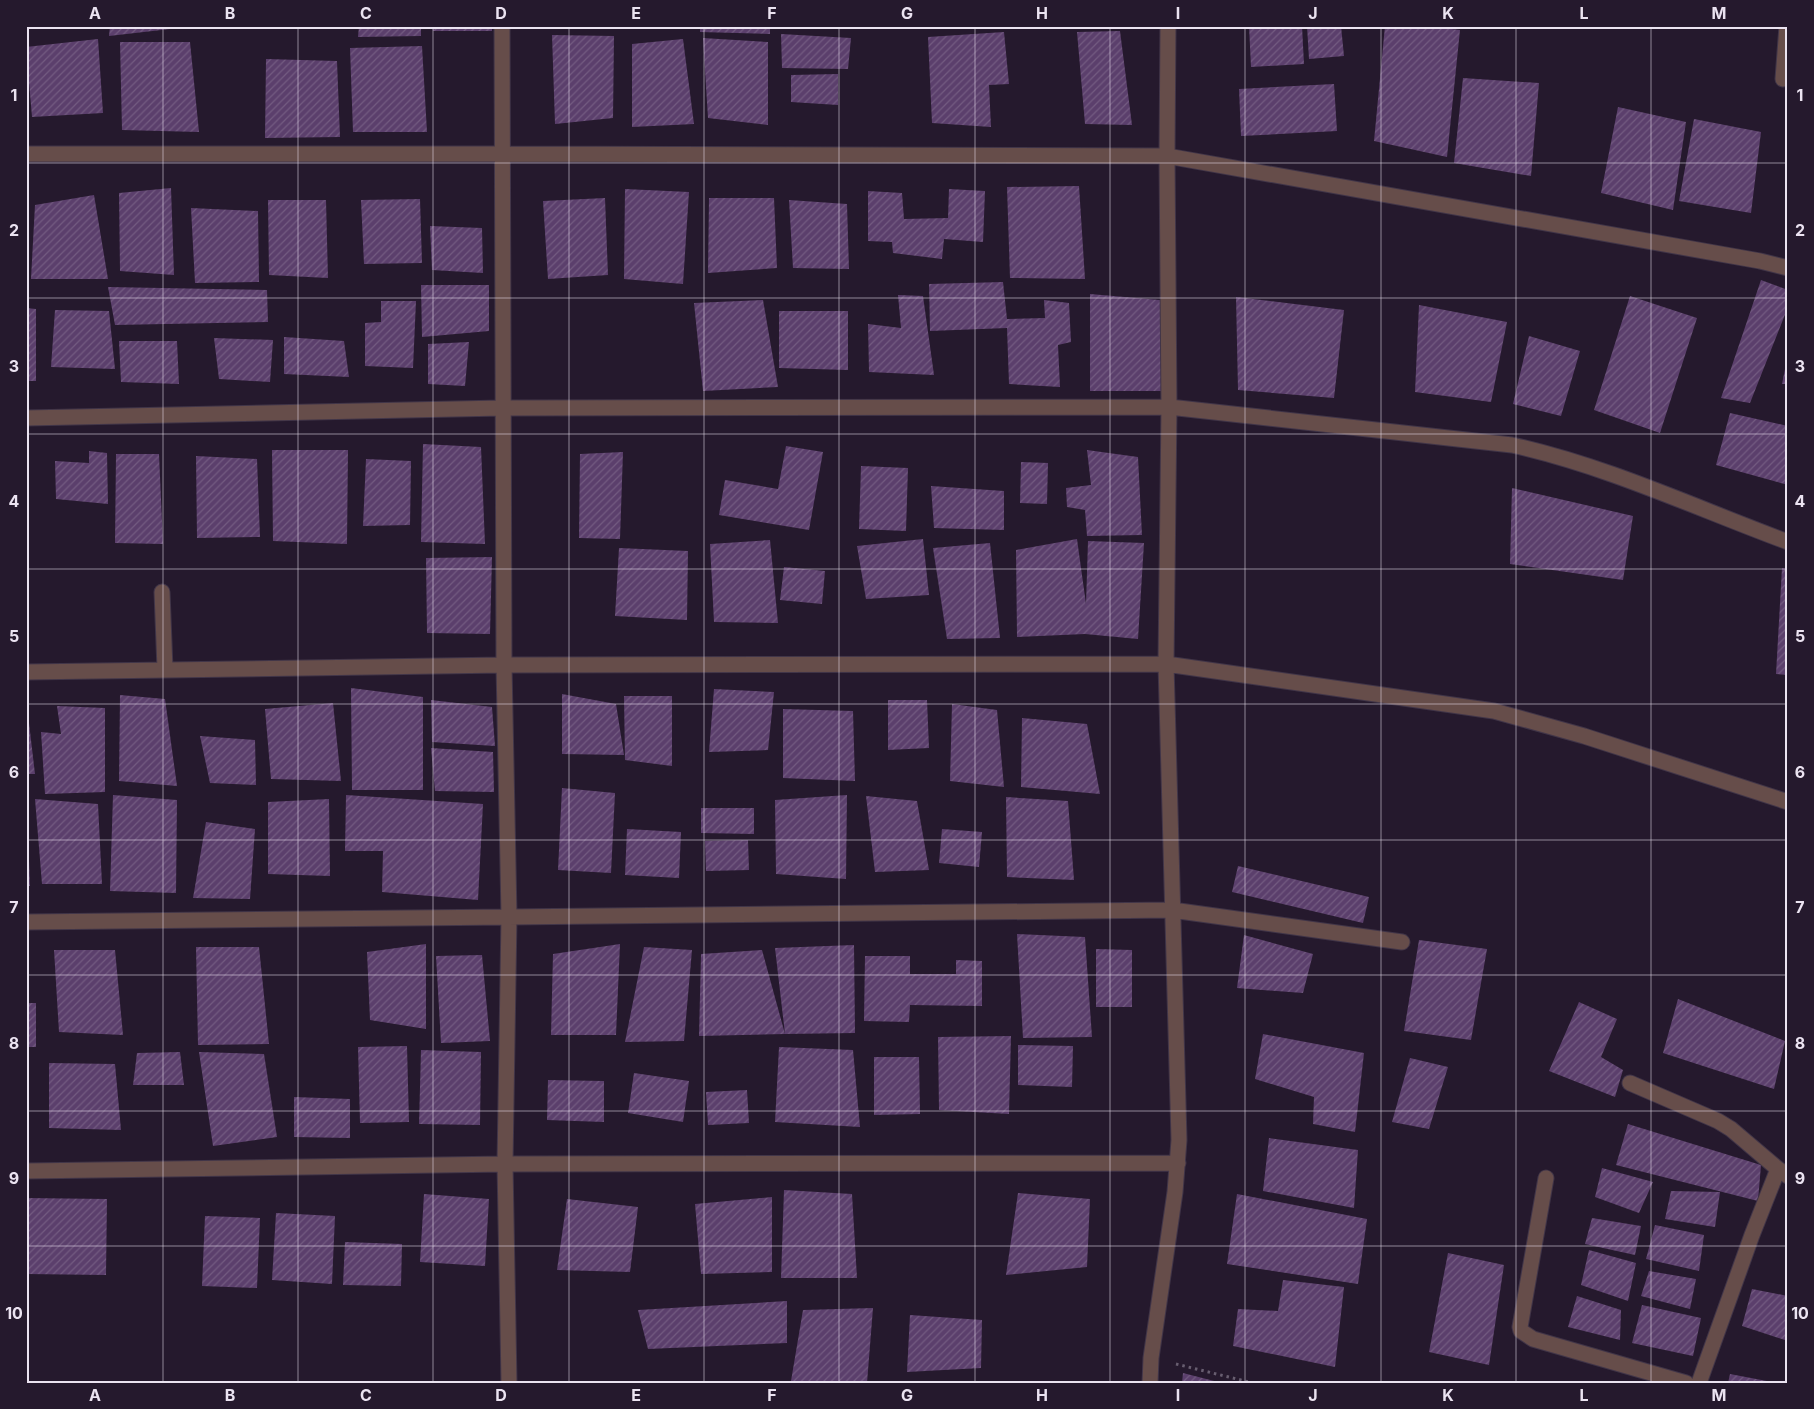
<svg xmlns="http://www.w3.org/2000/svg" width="1814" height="1409" font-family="Inter,sans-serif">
  <defs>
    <pattern id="building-hatch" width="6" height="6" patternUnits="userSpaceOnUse" patternTransform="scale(1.25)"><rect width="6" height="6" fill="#5b3f6c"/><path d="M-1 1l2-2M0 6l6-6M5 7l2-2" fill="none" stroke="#735b81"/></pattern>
  </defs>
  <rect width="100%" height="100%" fill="#25192d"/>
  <path fill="url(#building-hatch)" d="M110 26H170V29L109 36Z
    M359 26H421V36L358 37Z
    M432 26H492V31H433Z
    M700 26H770V34L700 32Z
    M1249 26H1302L1304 64 1251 67Z
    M1307 26H1341L1344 56 1309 59Z
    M1385 26H1426L1460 30 1447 157 1374 141Z
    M1120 31 1132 125 1085 124 1077 32Z
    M1004 32 1009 84 989 85 991 127 932 123 928 37Z
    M781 34 851 38 848 69 782 68Z
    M552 35 614 36 613 118 555 124Z
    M703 38 768 42V125L708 118Z
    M98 39 103 113 32 117 26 47Z
    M683 39 694 124 632 127V44Z
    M120 42H190L199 132 122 130Z
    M422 46 427 132H353L350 48Z
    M266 59 337 61 340 137 265 138Z
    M838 74V105L791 102V75Z
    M1463 78 1539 83 1531 176 1454 163Z
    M1334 84 1337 131 1241 136 1239 89Z
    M1618 107 1686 122 1673 210 1601 193Z
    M1694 119 1761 132 1751 213 1679 201Z
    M1079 186 1085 279 1010 278 1007 187Z
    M171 188 174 275 120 271 119 193Z
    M625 189 689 192 683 284 624 279Z
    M949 189 985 191 983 242 944 239 942 259 893 253 892 242 868 241V191L902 193 904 219 948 218Z
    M94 195 108 279H31L35 205Z
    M605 198 608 275 548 279 543 201Z
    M709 198H774L777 268 708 273Z
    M420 199 422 263 364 264 361 200Z
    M268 200H326L328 278 269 275Z
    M789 200 847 204 849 269 793 268Z
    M191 208 258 211 259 282 195 283Z
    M430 226 482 228 483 273 432 270Z
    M1761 280 1788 290V307L1750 403 1721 398Z
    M1003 282 1007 319 1045 318 1044 300 1069 303 1071 342 1058 345 1060 387 1009 384 1007 328 930 331 929 284Z
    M421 285H489V331L422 337Z
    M108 287 267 290 268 322 115 325Z
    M1090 294 1160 300 1163 391H1090Z
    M898 295 923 296 934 375 869 372 868 324 901 328Z
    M1630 296 1697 318 1660 433 1594 410Z
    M1236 297 1344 310 1334 398 1238 390Z
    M763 300 778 387 703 391 694 303Z
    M381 301H416L413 368 365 366V323L381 322Z
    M1419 305 1507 322 1491 402 1415 392Z
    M26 308 36 309V381H26Z
    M55 310 109 311 115 369 51 367Z
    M779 311H848V370L779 368Z
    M1529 336 1580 351 1561 416 1513 404Z
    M284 337 344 341 349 377 284 374Z
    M214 338 273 340 270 382 219 379Z
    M119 341H177L179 384 121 382Z
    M469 342 465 386 428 384V344Z
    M1787 359 1788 384H1782Z
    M1730 413 1788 426V485L1716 465Z
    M423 444 481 447 485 544 421 542Z
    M786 446 823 452 809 530 719 515 725 480 778 489Z
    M272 450H348L347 544 273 541Z
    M1087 450 1138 457 1142 535 1087 536 1085 510 1067 507 1066 488 1091 485Z
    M89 451 107 453 108 504 56 499 55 461 89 463Z
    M623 452 620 539 579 538 580 454Z
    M116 454H159L163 544 115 543Z
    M196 456 257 459 260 537 197 538Z
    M366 459 411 461 410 525 363 526Z
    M1021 462 1048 463 1047 504 1020 503Z
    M861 466 908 468 906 531 859 529Z
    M931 486 1004 491V530L934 528Z
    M1512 488 1633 516 1623 580 1510 564Z
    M923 539 929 595 866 599 857 546Z
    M1077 539 1086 604 1088 541 1144 543 1138 639 1085 634 1017 637 1016 550Z
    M770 540 778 623 714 622 710 544Z
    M990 543 1000 638 947 639 933 548Z
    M619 548 688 551 687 620 615 616Z
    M492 557 490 634 427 633 426 558Z
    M784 567 825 571 822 604 780 600Z
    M1782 568 1788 569V675L1776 674Z
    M351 688 423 697V790H352Z
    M714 689 774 692 768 750 709 752Z
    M562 694 616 704 624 755 562 754Z
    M120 695 165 699 177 786 119 781Z
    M624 696H672V766L625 760Z
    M431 700 492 707 495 746 432 742Z
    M888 700H927L929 748 888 750Z
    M333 703 341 781 271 779 265 709Z
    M952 704 997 710 1004 787 950 781Z
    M57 706 105 708V792L45 794 41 732 61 734Z
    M783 709 853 711 855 781 783 778Z
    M1022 718 1087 724 1100 794 1021 787Z
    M26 723H29L35 774H26Z
    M200 736 255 740 256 785 210 783Z
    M431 748 493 752 494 792 435 791Z
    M562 788 615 793 611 873 558 870Z
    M113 795 177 800 176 893 110 891Z
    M346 795 483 804 478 900 382 892 383 851H345Z
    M847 795 846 879 776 874 775 800Z
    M866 796 917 801 929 870 875 872Z
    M1006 797 1068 801 1074 880 1007 877Z
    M35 799 98 804 102 884H42Z
    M329 799 330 876 268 874V802Z
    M701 808H754V834L701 833Z
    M206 822 255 829 250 899 193 898Z
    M627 829 681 832 679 878 625 875Z
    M942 829 982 832 979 867 939 863Z
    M26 836H28L30 886H26Z
    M748 840 749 870 706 871 705 841Z
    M1238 866 1369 897 1363 923 1232 892Z
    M1017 934 1085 937 1092 1037 1023 1038Z
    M1244 935 1313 954 1303 993 1237 988Z
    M1419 940 1487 949 1471 1040 1404 1031Z
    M426 944V1029L370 1020 367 952Z
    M620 944 616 1035H551L553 954Z
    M854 945 855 1033 785 1034 775 948Z
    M196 947H259L269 1044 198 1045Z
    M644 947 692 950 684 1041 625 1042Z
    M1096 949 1132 950V1007H1096Z
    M54 950H115L123 1035 59 1032Z
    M762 950 785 1034 699 1036 701 954Z
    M482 955 490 1041 441 1043 436 956Z
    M865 956H910V974H956V960L982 961V1006L910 1005 909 1022 864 1021Z
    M1678 999 1785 1041 1774 1089 1663 1053Z
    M1579 1002 1617 1019 1601 1057 1623 1070 1615 1097 1549 1071Z
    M26 1003H36V1047H26Z
    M1263 1034 1364 1053 1355 1132 1313 1124 1314 1097 1255 1079Z
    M1011 1036 1009 1114 939 1110 938 1037Z
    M1018 1045 1073 1046 1072 1087 1018 1085Z
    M407 1046 409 1122 360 1123 358 1047Z
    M779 1047 853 1050 860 1127 775 1122Z
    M421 1050 481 1052 480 1125 419 1124Z
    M180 1052 184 1085H133L137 1053Z
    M199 1052 264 1054 277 1137 213 1146Z
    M874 1057H919L920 1114 874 1115Z
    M1410 1058 1448 1067 1429 1129 1392 1122Z
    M49 1063 115 1064 121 1130 49 1128Z
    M634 1073 689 1081 683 1122 628 1113Z
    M548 1080 604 1081V1122L547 1120Z
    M747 1090 749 1123 708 1125 706 1092Z
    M294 1097 350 1099V1138L294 1137Z
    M1628 1124 1761 1165 1758 1201 1616 1165Z
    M1269 1138 1358 1150 1354 1208 1263 1191Z
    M1602 1168 1653 1182 1639 1213 1595 1197Z
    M784 1190 852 1194 857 1278H781Z
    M1671 1191 1720 1192 1715 1227 1665 1219Z
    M1018 1193 1090 1199 1087 1267 1006 1275Z
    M424 1194 489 1199 485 1266 420 1262Z
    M1237 1194 1367 1219 1358 1284 1227 1264Z
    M772 1197V1272L701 1274 695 1204Z
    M26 1198 107 1199 106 1275 26 1274Z
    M567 1199 638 1207 630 1272 557 1270Z
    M276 1213 335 1216 332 1284 272 1280Z
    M205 1216 260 1218 257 1288 202 1286Z
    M1592 1218 1641 1226 1635 1255 1585 1244Z
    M1655 1225 1704 1235 1699 1271 1646 1259Z
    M345 1242 402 1244 401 1286 343 1285Z
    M1589 1250 1636 1263 1628 1301 1581 1285Z
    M1448 1253 1504 1265 1489 1365 1429 1352Z
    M1649 1271 1696 1279 1690 1309 1641 1296Z
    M1283 1280 1344 1287 1335 1367 1233 1346 1238 1309 1278 1311Z
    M1752 1289 1788 1296V1341L1742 1326Z
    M1577 1296 1621 1310 1620 1340 1568 1327Z
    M787 1301V1343L648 1349 638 1310Z
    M1642 1305 1701 1318 1693 1356 1632 1343Z
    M873 1308 867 1383 791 1381 803 1310Z
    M910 1315 982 1320 981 1368 907 1372Z
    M1183 1373 1218 1382V1383H1182Z
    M1730 1374 1772 1382V1383H1728Z"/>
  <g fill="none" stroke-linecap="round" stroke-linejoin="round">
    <defs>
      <path id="street" d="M502 26 504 665 509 916 505 1164 509 1383
        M1783 79 1787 26
        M26 154H501L1167 156 1760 261 1788 268
        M26 418 502 408 1169 407 1512 445C1607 466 1696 508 1788 542
        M162 592 165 669
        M26 672 504 665 1166 664 1494 711 1584 736 1788 802
        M26 922 1172 910 1402 942
        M1630 1083 1718 1121 1731 1129 1778 1169
        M26 1171 505 1164 1178 1163
        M1546 1178 1520 1327 1521 1331 1533 1339 1686 1383
        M1150 1383 1151 1358 1175 1192 1179 1140 1166 664 1169 407 1167 156 1168 26
        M1699 1383 1752 1235 1778 1169 1788 1176"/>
    </defs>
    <use href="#street" stroke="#413548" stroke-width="17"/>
    <path stroke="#685e70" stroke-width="3" stroke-dasharray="2.5 4" stroke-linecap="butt" d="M1176 1364 1253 1383"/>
    <use href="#street" stroke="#664d4a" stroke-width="15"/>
  </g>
  <path fill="none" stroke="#ebe3f1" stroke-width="1" stroke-opacity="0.55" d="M163 26V1383M298 26V1383M433 26V1383M569 26V1383M704 26V1383M839 26V1383M975 26V1383M1110 26V1383M1245 26V1383M1381 26V1383M1516 26V1383M1651 26V1383M26 163H1788M26 298H1788M26 434H1788M26 569H1788M26 704H1788M26 840H1788M26 975H1788M26 1111H1788M26 1246H1788"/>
  <rect width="1814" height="1409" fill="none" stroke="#25192d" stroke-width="55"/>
  <rect x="28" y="28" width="1758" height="1354" fill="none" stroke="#ebe3f1" stroke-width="2"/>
  <g font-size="16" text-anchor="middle" font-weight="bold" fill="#ebe3f1">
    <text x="95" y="19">A</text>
    <text x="230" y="19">B</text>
    <text x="366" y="19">C</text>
    <text x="501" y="19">D</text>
    <text x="636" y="19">E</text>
    <text x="772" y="19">F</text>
    <text x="907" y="19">G</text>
    <text x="1042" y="19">H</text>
    <text x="1178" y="19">I</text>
    <text x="1313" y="19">J</text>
    <text x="1448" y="19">K</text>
    <text x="1584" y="19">L</text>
    <text x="1719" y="19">M</text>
    <text x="14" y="101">1</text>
    <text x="1800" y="101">1</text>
    <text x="14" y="236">2</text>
    <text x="1800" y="236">2</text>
    <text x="14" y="372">3</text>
    <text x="1800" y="372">3</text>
    <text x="14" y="507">4</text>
    <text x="1800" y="507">4</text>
    <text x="14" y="642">5</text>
    <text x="1800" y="642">5</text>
    <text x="14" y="778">6</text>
    <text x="1800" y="778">6</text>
    <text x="14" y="913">7</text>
    <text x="1800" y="913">7</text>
    <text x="14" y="1049">8</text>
    <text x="1800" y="1049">8</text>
    <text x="14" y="1184">9</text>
    <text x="1800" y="1184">9</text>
    <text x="14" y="1319">10</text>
    <text x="1800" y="1319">10</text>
    <text x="95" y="1401">A</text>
    <text x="230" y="1401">B</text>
    <text x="366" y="1401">C</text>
    <text x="501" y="1401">D</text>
    <text x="636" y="1401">E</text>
    <text x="772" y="1401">F</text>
    <text x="907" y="1401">G</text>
    <text x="1042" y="1401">H</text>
    <text x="1178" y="1401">I</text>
    <text x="1313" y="1401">J</text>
    <text x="1448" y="1401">K</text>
    <text x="1584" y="1401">L</text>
    <text x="1719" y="1401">M</text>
  </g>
</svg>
